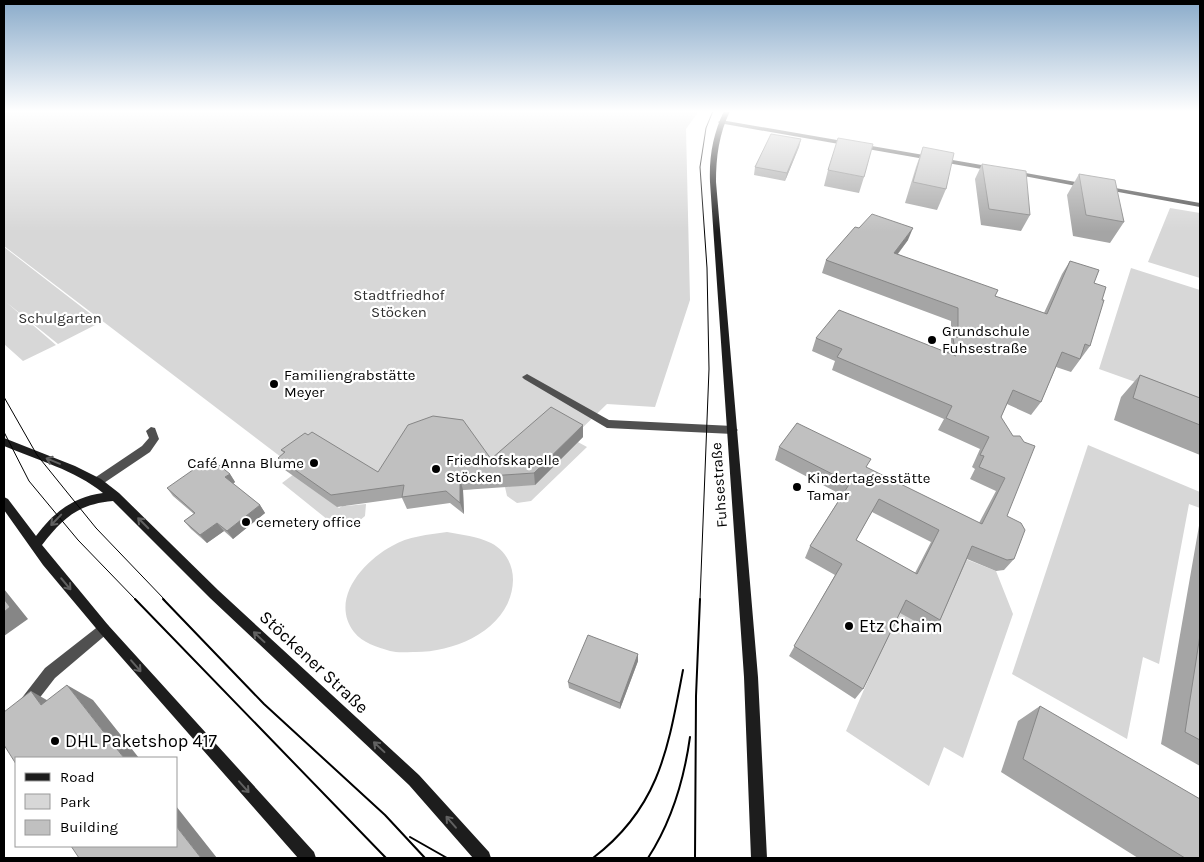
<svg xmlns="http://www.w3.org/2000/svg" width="1204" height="862" font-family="Karla,sans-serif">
  <rect width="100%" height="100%" fill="#fff"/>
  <path fill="#d7d7d7" d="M4 111H699L686 129 690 300 655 407 607 404 577 433 576 441 587 447 531 501 517 503 507 496 505 487 526 485V483L346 504V506L366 504 365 516 353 526 338 528 282 483 294 474 339 508 344 505 4 246Z
    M1170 208 1200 213V278L1148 262Z
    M4 247 101 322 58 344 6 302 56 345 23 361 4 344Z
    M1131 268 1200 290V405L1099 369Z
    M1088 445 1200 492V508L1189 504 1159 664 1143 657 1127 739 1012 674Z
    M447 532C462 535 477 536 491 543 505 550 513 564 513 580 512 628 456 653 413 652 406 652 398 653 390 651 378 647 362 643 354 632 329 599 364 561 392 546 408 536 428 535 447 532Z
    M963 558 996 571 1013 614 963 758 944 747 929 786 846 731 898 611Z"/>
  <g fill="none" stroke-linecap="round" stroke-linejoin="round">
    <path fill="#505050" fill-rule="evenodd" d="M527 374 609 420 733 426 738 430 733 434 607 428 524 379 522 377Z
      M151 427 155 428 159 439 150 452 101 485 97 486 93 485 92 482 93 479 142 446 149 438 146 431Z"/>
    <path fill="#505050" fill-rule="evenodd" d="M721 120 993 167 996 169 993 171 719 123 718 122Z
      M1015 171 1087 184 1090 186 1087 188 1013 174 1012 173Z
      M1104 186 1200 203V207L1102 189V187Z
      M104 623 108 625 110 629 108 633 55 678 31 709 26 711 21 709 19 704 21 699 45 668 100 625Z"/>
    <path fill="#1d1d1d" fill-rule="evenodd" d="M724 111H730C719 134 716 157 716 182L758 677 767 858H751L744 677 710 182C709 157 713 134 724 111Z
      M4 438 75 466 101 479 119 493 218 590 419 775 489 852 491 858H473L409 785 210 598 113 501C78 504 63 518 42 545L108 625 314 852 316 858H298L100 633 43 565 4 510V497L8 499 36 536C53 513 73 497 103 493 75 470 37 460 4 446Z"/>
    <path stroke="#000" stroke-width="1" d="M4 397 37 455 96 528 165 600
      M4 432 29 481 78 540 136 600
      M700 600 709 369 707 268 700 167 706 128 713 111"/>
    <path stroke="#000" stroke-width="2" d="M135 599 386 858
      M163 599 264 704 385 815 425 858
      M410 837 447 858
      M593 858C660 807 668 748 683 670
      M648 858C672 821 684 780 690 737
      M695 858 696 696 700 599"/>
  </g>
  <path fill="#a5a5a5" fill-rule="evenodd" d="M801 139 799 147 785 181 754 175 755 167Z
    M923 147 946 189 937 210 905 203 916 167Z
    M982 164 1030 215 1021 231 981 225 975 179Z
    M828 170 864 177 859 193 824 186Z
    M1079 174 1124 222 1110 243 1073 236 1067 195Z
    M908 240 898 254 995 296 1044 313 1062 274 1070 261 1094 283 1102 300 1090 346 1071 372 1056 367 1041 402 1031 415 1007 404 1001 417 1007 516 1014 559 1004 570 996 571 967 559 940 620 931 630 900 613 863 689 855 699 789 656 835 575 805 558 810 546 842 495 775 460 779 447 867 468 979 523 996 491 970 479 975 469 972 467 980 449 938 430 944 419 832 370 835 361 812 351 816 338 947 353 951 343V321L822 273 826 260ZM872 512 931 542 915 573 856 540Z
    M1140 375 1200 398V455L1114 420 1121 397Z
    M583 437 535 485 463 490 464 514 450 503 407 509 402 498 337 507 285 470 278 458 284 453 281 450 378 472 491 459Z
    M230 474 235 482 233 484 260 505 265 513 233 539 224 531 207 543 191 529 184 521 194 514 173 496 167 488Z
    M1200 519V766L1161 744 1200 520Z
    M638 654V661L620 709 569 688 568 682Z
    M1040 706 1200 858H1138L1001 772 1018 721Z"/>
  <path fill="#868686" d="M801 139 799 147 785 181 787 173Z
    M913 228 908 240 889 265 894 253Z
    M583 425V437L535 485 534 473Z
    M230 474 235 482 231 485 225 477Z
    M460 478 463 490 464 514 460 503Z
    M260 505 265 513 233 539 227 531Z
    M217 523 224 531 207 543 200 535Z
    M4 589 28 619 4 636Z
    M638 654V661L620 709V703Z
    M67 685 93 700 139 758H124Z
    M31 691 59 707 41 705Z
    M176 806 217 858H201L176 826Z"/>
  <path fill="#c0c0c0" stroke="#868686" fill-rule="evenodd" d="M771 134 801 139 787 173 755 167Z
    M838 138 873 144 864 177 828 170Z
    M923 147 954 153 946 189 913 182Z
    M982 164 1026 171 1030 215 989 209Z
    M1079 174 1115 180 1124 222 1086 215Z
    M872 214 913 228 894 253 998 290 995 296 1047 314 1070 261 1099 270 1094 283 1106 287 1102 300H1104L1090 346 1085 344 1080 359 1062 352 1041 402 1013 390 1001 417 1013 436H1020L1024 442 1035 446 1007 516 1021 523 1025 530 1014 559 1007 560 972 546 940 620 906 600 863 689 794 646 842 564 810 546 850 483 779 447 797 423 871 459 866 467 982 524 1005 478 979 467 984 456 980 455 989 437 946 418 952 406 837 357 842 349 816 338 839 310 956 356 953 338 958 337V308L826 260 855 227 859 228ZM879 499 939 530 917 574 856 540Z
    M1140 375 1200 398V425L1133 398Z
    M551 407 583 425 534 473 460 478V503L446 491 402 497 404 485 331 495 278 458 285 452 281 450 305 433 308 435 312 432 378 472 408 425 433 416 463 420 491 459Z
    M210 458 230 474 225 477 260 505 227 531 217 523 200 535 184 521 195 513 167 488Z
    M4 599 10 607 4 612Z
    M588 635 638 654 620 703 568 682Z
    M1200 635V740L1185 732Z
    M67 685 124 758H16V764L4 745V712L31 691 41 705Z
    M1040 706 1200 799V858H1185L1023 759Z
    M176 826 201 858H79L71 846H176Z"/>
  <defs><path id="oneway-shaft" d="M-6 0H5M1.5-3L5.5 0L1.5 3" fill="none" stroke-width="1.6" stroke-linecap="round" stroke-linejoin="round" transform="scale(1.25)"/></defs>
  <g stroke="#616161">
    <use href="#oneway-shaft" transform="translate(53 461) rotate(-158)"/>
    <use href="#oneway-shaft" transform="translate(56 520) rotate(134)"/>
    <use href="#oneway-shaft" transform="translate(143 523) rotate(-135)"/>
    <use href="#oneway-shaft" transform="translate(66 584) rotate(50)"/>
    <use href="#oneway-shaft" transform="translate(259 637) rotate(-137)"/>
    <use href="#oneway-shaft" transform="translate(136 666) rotate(49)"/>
    <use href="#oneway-shaft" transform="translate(379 747) rotate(-137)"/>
    <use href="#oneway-shaft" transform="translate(244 787) rotate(48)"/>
    <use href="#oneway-shaft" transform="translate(451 822) rotate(-131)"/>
  </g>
  <linearGradient id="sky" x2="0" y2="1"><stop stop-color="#8aabca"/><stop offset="0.48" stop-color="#fff"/><stop offset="1" stop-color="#fff" stop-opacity="0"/></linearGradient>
  <rect width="1204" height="232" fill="url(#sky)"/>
  <g fill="#000" stroke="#fff" stroke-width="2">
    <circle cx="932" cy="340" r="5"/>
    <circle cx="274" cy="384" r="5"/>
    <circle cx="314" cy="463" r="5"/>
    <circle cx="436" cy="469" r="5"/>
    <circle cx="797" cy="487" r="5"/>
    <circle cx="246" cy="522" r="5"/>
    <circle cx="849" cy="626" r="5"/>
    <circle cx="55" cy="741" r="5"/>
  </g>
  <g text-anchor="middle" stroke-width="4.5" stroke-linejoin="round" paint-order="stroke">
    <g font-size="15" fill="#2e2e2e" stroke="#fff">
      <text x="399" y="300">Stadtfriedhof<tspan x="399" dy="17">Stöcken</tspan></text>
      <text x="60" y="323">Schulgarten</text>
    </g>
    <g font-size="15" fill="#000" stroke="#fff" text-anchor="start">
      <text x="942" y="336">Grundschule<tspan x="942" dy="17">Fuhsestraße</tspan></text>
      <text x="284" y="380">Familiengrabstätte<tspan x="284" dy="17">Meyer</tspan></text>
      <text x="446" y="465">Friedhofskapelle<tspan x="446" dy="17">Stöcken</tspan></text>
      <text x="304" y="468" text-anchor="end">Café Anna Blume</text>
      <text x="807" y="483">Kindertagesstätte<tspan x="807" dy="17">Tamar</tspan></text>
      <text x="256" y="527">cemetery office</text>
    </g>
    <g font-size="15" fill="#000" stroke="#fff">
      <text transform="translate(719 485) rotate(-94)" y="5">Fuhsestraße</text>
    </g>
    <g font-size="18" fill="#000" stroke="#fff" text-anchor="start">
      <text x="859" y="632">Etz Chaim</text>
      <text x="65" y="747">DHL Paketshop 417</text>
    </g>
    <g font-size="18" fill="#000" stroke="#fff">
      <text transform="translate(314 662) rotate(43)" y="6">Stöckener Straße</text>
    </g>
  </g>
  <rect width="1204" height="862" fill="none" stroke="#000000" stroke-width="10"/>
  <rect x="15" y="757" width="162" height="90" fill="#ffffff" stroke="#999999"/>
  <rect x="25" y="773" width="25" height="8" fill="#1d1d1d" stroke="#999999"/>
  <text x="60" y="782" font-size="15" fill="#000000">Road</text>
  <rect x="25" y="794" width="25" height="15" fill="#d7d7d7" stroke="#999999"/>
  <text x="60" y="807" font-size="15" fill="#000000">Park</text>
  <rect x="25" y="820" width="25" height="15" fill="#c0c0c0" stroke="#999999"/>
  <text x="60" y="832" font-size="15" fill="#000000">Building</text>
</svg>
